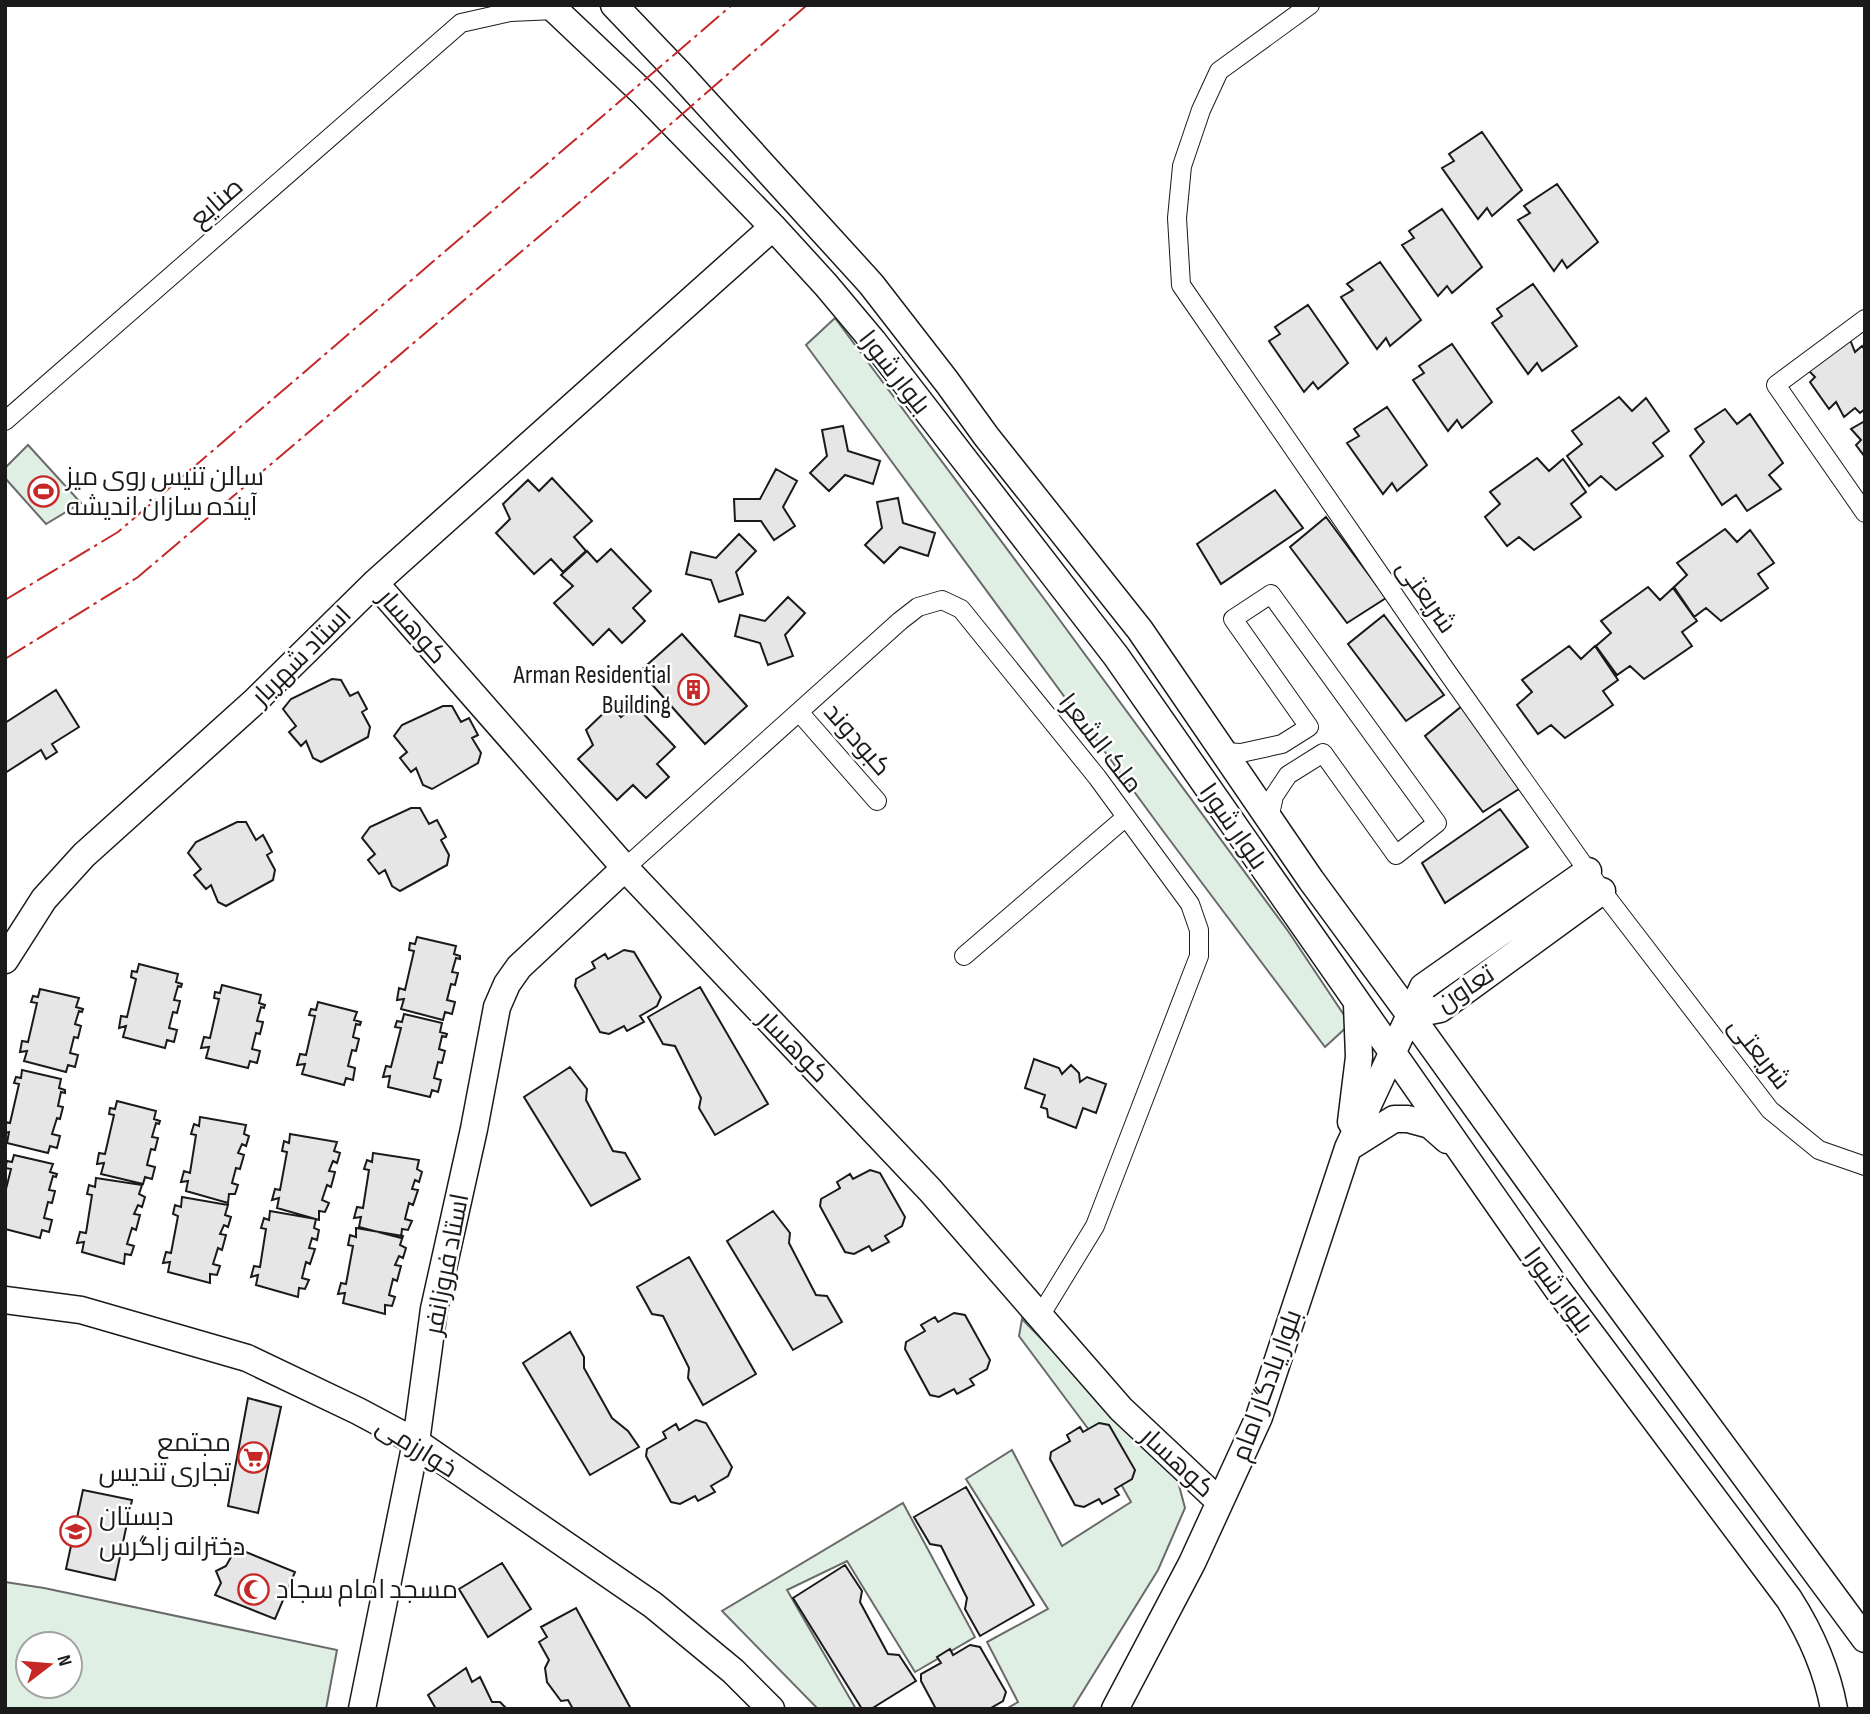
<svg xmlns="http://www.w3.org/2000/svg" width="1870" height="1714" font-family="'Sofia Sans Condensed',Cairo,sans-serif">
  <rect width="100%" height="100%" fill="#fff"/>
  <path fill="#e0efe3" stroke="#6a6a6a" stroke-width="2" fill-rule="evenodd" d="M835 318 1045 600 1288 931 1350 1024 1325 1047 1166 835 806 345Z
    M28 445 81 503 46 524 5 478V468Z
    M1022 1319 1177 1478 1185 1508 1158 1570 1072 1709H1006L1018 1702 987 1642 1048 1609 966 1479 1012 1450 1062 1546 1131 1502 1095 1438 1019 1336Z
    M903 1503 975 1637 915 1672 847 1561 787 1590 856 1709H818L722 1611Z
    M5 1582 44 1588 337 1650 326 1709H5ZM70 1644V1686H28V1644Z"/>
  <path fill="#e6e6e6" stroke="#1a1a1a" stroke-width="2" d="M1482 132 1522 190 1492 216 1487 208 1478 219 1442 168 1454 161 1449 154Z
    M1557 184 1598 242 1567 268 1562 260 1554 271 1518 220 1530 213 1524 206Z
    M1442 209 1482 267 1452 293 1447 286 1438 296 1402 245 1414 238 1409 231Z
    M1380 262 1421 320 1390 346 1386 338 1377 349 1341 297 1353 290 1347 284Z
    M1533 284 1577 346 1542 371 1537 363 1528 374 1492 323 1502 316 1497 309Z
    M1308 305 1348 363 1318 389 1313 382 1304 392 1269 341 1280 334 1275 327Z
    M1849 337 1855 352 1862 346 1865 350V409L1860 413 1855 408 1844 417 1836 402 1829 409 1810 382 1815 377 1805 367Z
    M1452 344 1492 402 1462 428 1457 420 1448 431 1413 380 1424 373 1419 366Z
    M1619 397 1632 411 1646 398 1669 431 1653 443 1663 456 1616 490 1601 476 1589 486 1567 456 1582 444 1572 431Z
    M1387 407 1427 465 1397 491 1392 483 1383 494 1347 443 1359 436 1354 429Z
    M1725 409 1737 424 1750 414 1783 463 1769 475 1781 489 1747 511 1736 495 1722 505 1690 456 1704 442 1695 429Z
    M1865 421V457L1856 445 1861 440 1851 429Z
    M843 426 848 451 880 461 873 484 845 475 829 491 810 473 827 456 822 430Z
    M1537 458 1549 471 1563 459 1586 492 1571 504 1581 517 1534 550 1519 537 1507 546 1485 517 1500 504 1490 492Z
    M776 469 797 481 783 507 795 526 774 540 761 521H735L734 499H760Z
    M552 478 592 521 574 537 586 551 563 572 551 559 534 574 496 533 510 519 503 504 528 480 539 491Z
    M1275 490 1303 528 1221 584 1197 544Z
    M898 498 903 523 935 533 928 556 900 547 884 563 865 545 882 528 877 502Z
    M1326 517 1386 598 1347 623 1290 547Z
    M1725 529 1737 542 1750 530 1774 563 1758 574 1768 588 1721 621 1706 608 1694 617 1673 588 1687 575 1677 563Z
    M739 534 756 551 736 572 743 594 719 602 711 580 686 574 691 552 716 558Z
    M611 549 651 591 633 608 645 621 622 643 609 629 593 645 554 603 573 586 561 575 587 551 597 562Z
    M1648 587 1660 600 1674 587 1697 621 1682 632 1692 646 1644 679 1630 666 1617 675 1596 646 1611 633 1601 621Z
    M788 597 805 613 785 635 793 656 768 665 760 643 735 636 740 615 765 621Z
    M1384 615 1444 695 1406 721 1348 644Z
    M682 634 747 706 705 744 640 671Z
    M1569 646 1581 659 1595 646 1618 680 1603 691 1613 705 1565 738 1551 725 1538 734 1517 705 1532 692 1522 680Z
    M332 679 341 680 350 696 358 692 367 709 362 712 370 727 368 737 321 762 313 758 306 741 301 746 289 732 296 726 283 709 291 699Z
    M56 690 79 727 52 744 57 752 46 759 41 750 5 773V723Z
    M635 705 675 747 657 764 669 777 646 798 633 785 617 800 578 759 593 745 586 730 611 706 621 717Z
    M443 706H452L461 722 469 718 478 735 472 738 481 753 478 763 432 789 423 785 416 768 411 772 400 758 407 752 394 736 402 725Z
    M1462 706 1522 787 1483 812 1425 736Z
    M411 808H420L429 824 437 820 446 837 441 840 449 855 447 865 400 891 392 886 385 870 379 874 368 860 375 854 362 838 370 827Z
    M1500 809 1528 847 1445 903 1422 863Z
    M237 822H246L256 840 263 835 272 852 267 855 275 870 273 880 226 906 218 902 211 885 206 889 194 875 201 869 188 853 196 842Z
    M417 937 456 946 454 954 460 956V959L456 958 452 972 458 973 455 985 451 984 447 1000 455 1002 452 1014 445 1012 443 1020 401 1009 404 999 397 1000 399 988 405 990 414 951 409 950 410 943 415 944Z
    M624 950 634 952 661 997 657 1006 640 1016 644 1022 627 1031 624 1026 609 1034 600 1032 575 986 576 979 595 968 592 962 605 954 608 959Z
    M139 964 178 974 176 982 182 984 181 987 178 986 174 1000 180 1001 177 1013 173 1012 169 1028 177 1030 174 1042 167 1040 165 1048 123 1037 126 1026 119 1028 121 1016 127 1017 136 979 131 977 132 971 137 972Z
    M222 985 261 995 259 1003 265 1005 264 1008 261 1007 257 1021 263 1022 260 1034 256 1033 252 1049 260 1051 257 1063 250 1061 248 1068 206 1058 209 1047 201 1048 204 1037 210 1038 219 999 214 998 215 992 220 993Z
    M700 987 768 1104 715 1135 699 1108 701 1098 675 1046 663 1044 648 1017Z
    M40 989 79 998 76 1007 83 1009 82 1012 79 1011 75 1024 81 1026 78 1038 74 1037 70 1053 78 1055 75 1067 68 1065 66 1072 24 1061 27 1051 20 1052 22 1041 28 1042 37 1003 31 1002 33 996 38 997Z
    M318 1002 357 1012 354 1020 361 1022 360 1025 356 1024 353 1037 359 1039 356 1051 352 1050 348 1066 355 1068 353 1080 346 1078 344 1085 302 1074 305 1064 297 1065 300 1054 306 1055 315 1016 309 1015 311 1009 316 1010Z
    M404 1014 442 1023 440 1032 447 1034 446 1037 442 1036 439 1049 445 1051 442 1063 438 1062 434 1078 441 1080 438 1092 432 1090 430 1097 388 1087 390 1076 383 1077 386 1066 391 1067 401 1028 395 1027 397 1021 402 1022Z
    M1034 1059 1059 1068 1062 1074 1071 1065 1079 1073 1080 1082 1087 1077 1106 1084 1096 1113 1083 1108 1076 1128 1048 1117 1047 1109 1041 1107 1045 1095 1025 1088Z
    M570 1067 587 1089 586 1100 613 1151 625 1153 640 1179 591 1206 524 1097Z
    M22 1070 61 1079 59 1088 65 1090V1093L61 1092 58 1106 63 1107 60 1119 57 1118 52 1134 60 1136 57 1148 50 1146 48 1153 7 1143 9 1132 5 1133V1122L10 1123 19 1084 14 1083 16 1077 21 1078Z
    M117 1101 156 1111 154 1119 160 1121 159 1124 156 1123 152 1137 158 1138 155 1150 151 1149 147 1165 155 1167 152 1179 145 1177 143 1184 101 1174 104 1163 97 1164 99 1153 105 1154 114 1115 109 1114 110 1108 115 1109Z
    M200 1117 246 1125 244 1134 249 1136 246 1146 242 1144 238 1153 244 1155 240 1169 236 1168 232 1183 238 1185 235 1194H229L228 1203 186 1191 188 1181 181 1182 184 1171 190 1173 196 1135 191 1134 194 1124 199 1126Z
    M290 1134 337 1142 334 1151 340 1153 337 1163 333 1161 329 1171 335 1172 331 1187 327 1185 322 1200 329 1203 325 1212 319 1211V1220L277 1208 279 1198 272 1200 275 1189 280 1190 287 1152 282 1151 284 1141 289 1143Z
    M373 1153 419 1160 417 1169 422 1172 419 1182 415 1180 412 1189 418 1190 413 1205 409 1203 405 1219 412 1221 408 1230 402 1229 401 1238 359 1227 361 1217 354 1218 357 1207 363 1208 369 1170 364 1169 367 1160 372 1162Z
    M14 1155 53 1164 50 1172 57 1174 56 1177 53 1176 49 1190 55 1191 52 1203 48 1202 44 1218 52 1220 49 1232 42 1230 40 1238 5 1229V1193L11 1169 5 1168 7 1161 12 1162Z
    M870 1170 880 1173 905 1217 902 1226 885 1236 889 1242 872 1251 869 1246 854 1254 845 1252 820 1206 821 1199 840 1188 837 1182 850 1174 853 1179Z
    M96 1178 142 1185 139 1194 145 1197 142 1207 138 1205 134 1214 140 1215 136 1230 132 1228 127 1244 134 1246 131 1255 125 1254 124 1264 82 1252 84 1242 77 1243 80 1232 86 1233 92 1195 87 1194 89 1185 95 1187Z
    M182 1197 228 1205 225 1215 231 1217 228 1227 224 1225 220 1234 226 1235 222 1250 218 1248 213 1264 220 1266 217 1275 210 1274V1283L168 1272 170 1262 163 1263 166 1252 171 1253 178 1216 173 1214 175 1205 181 1207Z
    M270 1211 316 1219 314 1228 319 1230 317 1240 312 1238 309 1248 315 1249 310 1264 306 1262 302 1278 309 1280 305 1289 299 1288 298 1297 256 1285 258 1275 251 1277 254 1266 260 1267 266 1229 261 1228 264 1218 269 1220Z
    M773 1211 790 1233 789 1243 816 1295 827 1296 842 1322 793 1350 727 1241Z
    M356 1228 403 1236 400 1245 406 1248 403 1258 399 1256 395 1265 401 1266 397 1281 393 1279 389 1295 395 1297 392 1306 385 1305V1314L343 1303 345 1293 338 1294 341 1283 346 1284 353 1246 348 1245 350 1235 356 1237Z
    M689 1257 756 1374 703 1405 688 1378 689 1368 663 1316 652 1314 637 1287Z
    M954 1313 965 1315 990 1360 987 1369 970 1379 974 1385 957 1394 954 1389 939 1397 930 1395 905 1349 906 1342 925 1331 921 1325 935 1317 938 1322Z
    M570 1332 584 1357V1368L612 1418 628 1431 639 1447 590 1475 523 1363Z
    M248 1398 281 1407 258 1513 228 1506Z
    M696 1420 706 1423 732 1467 728 1476 711 1486 715 1492 698 1501 695 1496 680 1504 671 1502 646 1456 647 1449 666 1438 663 1432 676 1424 679 1430Z
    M1099 1423 1109 1425 1135 1470 1132 1479 1115 1489 1119 1495 1102 1504 1099 1499 1084 1507 1075 1505 1050 1459 1051 1452 1070 1441 1067 1435 1080 1427 1083 1432Z
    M966 1487 1034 1605 980 1636 965 1609 967 1598 941 1546 930 1544 914 1517Z
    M83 1490 132 1500 115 1580 66 1569Z
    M236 1548 295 1572 275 1619 215 1595 221 1583 216 1571 226 1566Z
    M502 1563 531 1609 488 1637 459 1589Z
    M845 1565 862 1591 860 1602 888 1654 899 1655 916 1681 871 1709H862L793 1598Z
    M576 1608 631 1709H573L568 1700 561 1701 547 1682 545 1668 549 1660 539 1642 547 1637 541 1627Z
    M970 1645 980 1647 1006 1692 1003 1701 989 1709H936L921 1681V1674L941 1663 937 1657 950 1649 953 1655Z
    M466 1668 472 1682 480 1677 492 1702H500L507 1709H436L428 1695Z"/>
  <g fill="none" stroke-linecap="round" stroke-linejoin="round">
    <defs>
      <path id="street" d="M1310 5 1219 71 1201 110 1182 166 1177 218 1181 285 1445 669 1602 891 1770 1110 1819 1150 1865 1166
        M1865 319 1776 385 1865 513
        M5 421 461 23 510 12 555 10
        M799 712 877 801
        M1223 752 1241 753 1282 744 1309 727 1233 619 1271 594 1437 823 1396 855 1323 753 1288 775 1274 796 1269 819
        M625 868 900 621 918 607 942 600 961 609 1097 777 1190 904 1199 930V956L1095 1226 1040 1316
        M964 956 1126 817"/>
      <path id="secondary" d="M550 5 643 93 773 227 826 285 873 341 1116 656 1558 1290 1789 1599C1810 1632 1827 1670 1834 1709
        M614 5 679 73 871 284 947 382 986 436 1140 630 1311 880 1410 1015 1601 1281 1865 1639
        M375 583 625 868 930 1190 1121 1409 1220 1502
        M5 960 44 899 84 855 254 702 375 583 773 227
        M1410 1015 1440 1009 1602 891
        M1351 1122 1359 1057 1357 1004
        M1348 1148 1394 1119H1408L1430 1125 1447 1140
        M5 1300 81 1310 247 1358 358 1411 416 1442 653 1605 733 1671 771 1709
        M362 1709 416 1442 434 1309 474 1129 497 1007 507 984 519 967 625 868
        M1115 1709 1192 1563 1259 1417 1348 1148 1423 987 1588 871"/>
    </defs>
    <use href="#street" stroke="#1a1a1a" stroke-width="20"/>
    <use href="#secondary" stroke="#1a1a1a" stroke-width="29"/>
    <use href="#street" stroke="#fff" stroke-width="18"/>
    <use href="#secondary" stroke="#fff" stroke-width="26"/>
    <path stroke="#c62828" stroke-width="2" stroke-dasharray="24 5 3.5 5" stroke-linecap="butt" d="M5 600 118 532 732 5
      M5 659 138 577 641 150 807 5"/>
  </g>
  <defs>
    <symbol id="stadium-ring" viewBox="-11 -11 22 22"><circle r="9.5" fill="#fff" stroke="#c62828" stroke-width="1.5"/><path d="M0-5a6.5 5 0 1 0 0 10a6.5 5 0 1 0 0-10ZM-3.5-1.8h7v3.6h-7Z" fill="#c62828"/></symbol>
    <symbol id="building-ring" viewBox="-11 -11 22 22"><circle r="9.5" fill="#fff" stroke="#c62828" stroke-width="1.5"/><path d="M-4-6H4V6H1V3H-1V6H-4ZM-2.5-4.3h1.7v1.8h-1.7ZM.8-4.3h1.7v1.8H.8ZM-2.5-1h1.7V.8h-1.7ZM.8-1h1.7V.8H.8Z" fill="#c62828"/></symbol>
    <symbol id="supermarket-ring" viewBox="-11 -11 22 22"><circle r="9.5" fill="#fff" stroke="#c62828" stroke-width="1.5"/><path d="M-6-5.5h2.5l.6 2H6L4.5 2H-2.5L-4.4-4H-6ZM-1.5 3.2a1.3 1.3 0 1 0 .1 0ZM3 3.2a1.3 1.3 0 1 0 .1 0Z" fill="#c62828"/></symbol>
    <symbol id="school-ring" viewBox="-11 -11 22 22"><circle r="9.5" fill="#fff" stroke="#c62828" stroke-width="1.5"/><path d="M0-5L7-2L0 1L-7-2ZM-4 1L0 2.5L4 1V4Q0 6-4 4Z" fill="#c62828"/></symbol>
    <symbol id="mosque-ring" viewBox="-11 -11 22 22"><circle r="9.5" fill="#fff" stroke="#c62828" stroke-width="1.5"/><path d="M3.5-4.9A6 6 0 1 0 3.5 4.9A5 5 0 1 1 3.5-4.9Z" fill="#c62828"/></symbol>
  </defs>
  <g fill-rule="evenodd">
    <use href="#stadium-ring" x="26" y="474" width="35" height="35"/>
    <use href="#building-ring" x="676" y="672" width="35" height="35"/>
    <use href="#supermarket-ring" x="236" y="1440" width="35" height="35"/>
    <use href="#school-ring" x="58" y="1514" width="35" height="35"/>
    <use href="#mosque-ring" x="236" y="1572" width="35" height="35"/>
  </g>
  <g text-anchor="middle" stroke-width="5" stroke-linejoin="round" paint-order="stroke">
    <g font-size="26" fill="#1a1a1a" stroke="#fff">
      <text transform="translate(216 202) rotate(-41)" y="9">صنایع</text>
      <text transform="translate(895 372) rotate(52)" y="9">بلوار شورا</text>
      <text transform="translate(1427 596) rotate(55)" y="9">شریعتی</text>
      <text transform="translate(413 626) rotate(49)" y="9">کوهسار</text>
      <text transform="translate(301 655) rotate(-45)" y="9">استاد شهریار</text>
      <text transform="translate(858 739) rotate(49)" y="9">کبودوند</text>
      <text transform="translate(1101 743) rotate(52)" y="9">ملک الشعرا</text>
      <text transform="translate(1234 826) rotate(55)" y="9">بلوار شورا</text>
      <text transform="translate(1465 988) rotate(-33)" y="9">تعاون</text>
      <text transform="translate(794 1046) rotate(46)" y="9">کوهسار</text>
      <text transform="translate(1760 1053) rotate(52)" y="9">شریعتی</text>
      <text transform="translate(446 1264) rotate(-79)" y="9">استاد فروزانفر</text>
      <text transform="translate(1559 1290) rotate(54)" y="9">بلوار شورا</text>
      <text transform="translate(1266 1385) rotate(-70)" y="9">بلوار یادگار امام</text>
      <text transform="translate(417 1447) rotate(32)" y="9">خوارزمی</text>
      <text transform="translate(1178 1462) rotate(43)" y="9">کوهسار</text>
    </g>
    <g font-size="26" fill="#1a1a1a" stroke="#fff" text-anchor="start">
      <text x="66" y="485">سالن تنیس روی میز<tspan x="66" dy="30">آینده سازان اندیشه</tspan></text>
      <text x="671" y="683" text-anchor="end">Arman Residential<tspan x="671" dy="30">Building</tspan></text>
      <text x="231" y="1451" text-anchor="end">مجتمع<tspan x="231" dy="30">تجاری تندیس</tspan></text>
      <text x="99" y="1525">دبستان<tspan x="99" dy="30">دخترانه زاگرس</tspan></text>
      <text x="276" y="1598">مسجد امام سجاد</text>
    </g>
  </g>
  <rect width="1870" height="1714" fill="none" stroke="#1a1a1a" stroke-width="14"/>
  <g transform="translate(49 1665) rotate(74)"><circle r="33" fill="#ffffff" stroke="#a3a3a3" stroke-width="2"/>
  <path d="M0-5L12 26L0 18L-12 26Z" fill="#c62828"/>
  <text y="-10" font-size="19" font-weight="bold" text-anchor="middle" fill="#1a1a1a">N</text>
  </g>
</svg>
